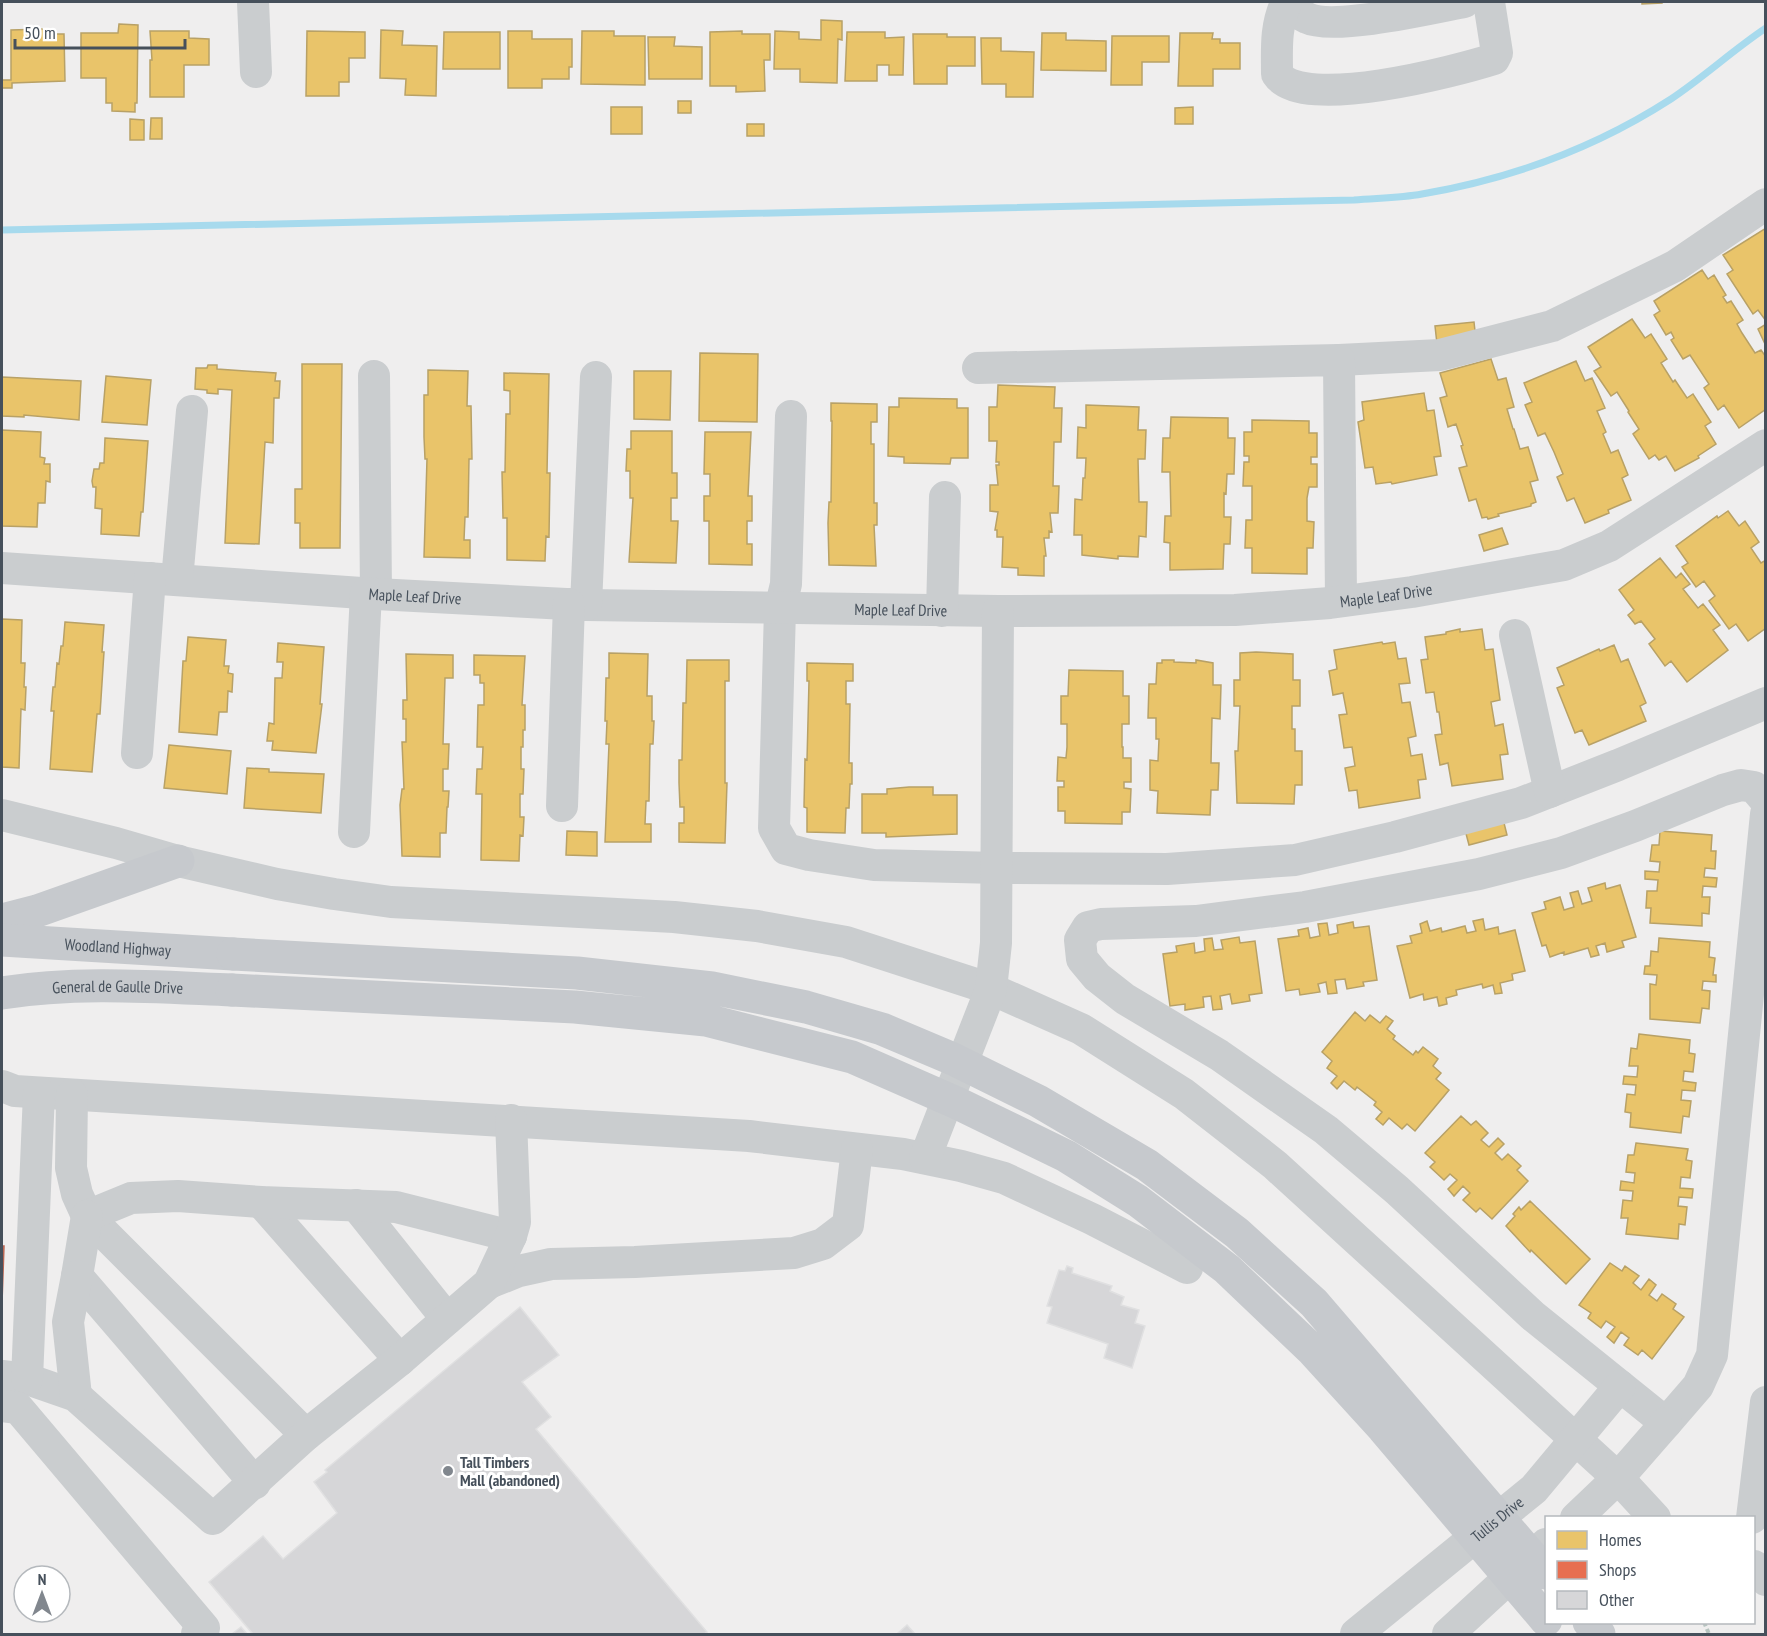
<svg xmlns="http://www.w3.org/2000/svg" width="1767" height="1636" font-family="'PT Sans Narrow',sans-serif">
  <rect width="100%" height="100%" fill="#efeeee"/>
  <path fill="#e9c46a" stroke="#b8a166" stroke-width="1.5" d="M1642 2H1662V3L1642 4Z
    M821 20 842 21V40L838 39 837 83 800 82V69H774L775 31 799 32V39L821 40Z
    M119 24 138 25 137 103H135V112L112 111V103H106V78H81V33H118Z
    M44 29V34H64L65 81 12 83V88H2V80H11V30Z
    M381 30 403 31 402 45 437 46 436 96 405 95 406 79 380 78Z
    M150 31H189V38L209 39V65H184V97H150V60H152Z
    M307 31 365 32V58H349V82H339V96H306Z
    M508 31H532V39H572V67H569V79H542V88H508Z
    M582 31H614V36H645V85L581 84Z
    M742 31V34H770V60H764L765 91 736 92V86H710V32Z
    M444 32H500V69H443Z
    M847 32H885V38L904 37 903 75H889V65H877V81H845Z
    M1042 33H1066V40L1106 41V71L1041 70Z
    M1180 33H1213L1212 39H1220V43H1240V69H1213V86H1178Z
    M913 34H947V37H975V66H947V84H914Z
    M1112 36H1169V62H1142V85H1111Z
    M648 37H675L674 46 702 47V79H649Z
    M981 38H1001V51L1034 52 1033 97H1006V84H982Z
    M678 101H691V113H678Z
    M611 107H642V134H611Z
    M1193 107V124H1175V108Z
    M151 118H162V139H150Z
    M130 119 144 120V140H130Z
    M747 124H764V136H747Z
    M1766 228V321L1758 310 1753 314 1727 274 1733 270 1723 255Z
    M1702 270 1708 279 1714 275 1726 295 1723 297 1727 303 1731 301 1743 320 1737 324 1742 333 1755 353 1761 350 1766 357V409L1739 428 1724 405 1718 410 1704 388 1709 384 1690 355 1683 359 1671 340 1674 338 1671 332 1666 335 1654 315 1660 311 1654 301Z
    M1632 319 1645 338 1651 334 1667 359 1661 363 1673 382 1675 380 1687 398 1693 394 1711 422 1705 426 1716 444 1698 456 1699 458 1675 471 1666 456 1659 460 1655 455 1649 459 1633 434 1639 429 1628 412 1629 411 1617 392 1611 396 1594 371 1601 367 1588 347Z
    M1474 322 1476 340 1437 344 1435 326Z
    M1766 324V343L1765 344 1758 329Z
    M700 353 758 354 757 422 699 421Z
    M1491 359 1498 380 1506 378 1514 407 1507 409 1513 429H1514L1520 449 1528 447 1538 480 1530 482 1536 502 1531 504V506L1498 514 1499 516 1488 519 1487 517 1482 518 1476 499 1469 501 1459 468 1467 466 1461 446 1463 445 1456 424 1448 427 1440 398 1447 396 1440 373Z
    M1576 361 1585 381 1592 378 1605 408 1597 411 1606 432 1603 434 1611 453 1618 450 1628 475 1622 478 1631 500 1608 510 1609 513 1585 523 1574 498 1567 501 1557 477 1563 474 1554 452 1545 433 1538 436 1525 405 1532 402 1524 383Z
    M302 364H342L340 548H300V523H295V489H302Z
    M208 365H217V369L276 373 275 381H280L279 398H274L273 443 265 442 259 544 225 543 232 390 218 389V394L207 393V390L195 389 196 368H207Z
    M428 370 468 371 467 406H471L472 459H469L468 517H465L464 540H470V558L424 557 427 459H425L424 437V395H428Z
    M634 371H671L670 420 634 419Z
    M504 373 549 374 547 473H550L549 537 546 536 545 561 507 560V518H503L502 472H505L506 414H510V391L504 390Z
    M106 376 151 380 147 425 102 422Z
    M2 377 81 381 79 420 24 415V417L2 416Z
    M998 385 1055 387 1054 408H1062L1061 442H1054L1053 486H1059L1058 513H1050L1052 532 1049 531V538H1044L1046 556H1044V576L1018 575V568L1002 567 1003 537H997V530H995L998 512 990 511V485H998L996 465H999V462H996L997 441H989V407H997Z
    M1424 393 1427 411 1434 410 1441 456 1434 457 1437 475 1392 484 1391 482 1376 484 1373 467 1365 468 1358 422 1364 420 1362 402Z
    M899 398 957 399V408H968V458H951L950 464 904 463V457L888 456 889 407H899Z
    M831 403 877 404V422H871V444H874V503H877V525H874L876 566 829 565 828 523 829 502H831L832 421H831Z
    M1086 405 1139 407 1138 430H1146L1145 459H1138L1139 502H1147L1146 537 1139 536 1138 557 1118 556V559L1082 555V535H1074L1075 499 1082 500 1083 478H1085L1086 458H1077L1078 427 1086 428Z
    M1171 417 1228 418V438H1235L1234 474H1227L1226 494 1224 493V517H1231L1230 544H1224L1223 569 1170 570V543L1164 542 1165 516H1171L1170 472H1162L1163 438H1170Z
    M1252 420 1309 421V433H1317V457H1311V464H1317V487H1309L1307 498V521L1314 522 1313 548H1307V574L1252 573V548H1245L1246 520H1252V486H1243L1244 462H1249V456H1244V432H1252Z
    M2 430 41 432 40 457 45 458 44 464H50V482L46 481 45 503H38L37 527 2 526Z
    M631 431H672V473H677V498H671V521H678L676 563 629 562 633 498H630V471H626L627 449H631Z
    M705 432H751L748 496H752V521H747V544H752V565L709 564V521H704V496H710V474H704Z
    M105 438 148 441 143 512H141L139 536 101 534 102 509 95 508 96 487H93L92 481 94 469H99L100 463H104Z
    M1728 511 1739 526 1745 521 1759 542 1751 548 1761 563 1766 560V628L1748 641 1736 624 1729 629 1709 601 1715 596 1704 581 1696 587 1682 567 1688 563 1676 546 1717 516 1718 518Z
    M1502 528 1508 544 1484 551 1479 535Z
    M1660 558 1676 578 1681 573 1690 584 1683 589 1698 608 1703 604 1720 625 1713 630 1728 650 1687 682 1671 661 1665 666 1649 644 1655 639 1641 621 1635 624 1628 615 1634 610 1619 590Z
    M2 619 22 620 21 663H25L24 687H26L25 710 21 709 19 768 2 767Z
    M65 622 104 625 102 652H104L100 714H97L92 772 50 769 54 711H51L53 687H55L57 663 59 664 61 646H63Z
    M1460 629V632L1482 629 1485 650 1493 649 1500 700 1491 702 1495 726 1503 724 1508 754 1500 755 1503 779 1452 786 1448 763 1440 765 1435 735 1442 734 1439 712H1437L1434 692 1426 693 1421 660 1428 659 1425 637 1446 634V632Z
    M188 637 226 640 224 666H229L228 673 233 674 232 692 228 691 227 712H219L217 735 179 732 183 661H186Z
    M1382 642 1383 644 1395 642 1398 659 1406 658 1410 683 1399 684 1402 703 1410 702 1416 736 1408 738 1411 756 1422 754 1426 779 1418 780 1420 798 1359 808 1357 790 1349 791 1345 768 1355 766 1352 747 1344 748 1339 715 1347 714 1343 693 1333 695 1329 671 1337 669 1334 650Z
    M278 643 324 647 320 704H322L316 753 272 750 273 741H267L269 723 274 724 275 678H282L283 662H277Z
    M1614 645 1621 662 1628 659 1646 703 1640 706 1646 721 1589 745 1582 730 1575 733 1557 688 1564 685 1557 668 1599 649 1600 651Z
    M1256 652 1293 654V680H1300V706H1292V729H1295V751H1302V785H1295L1294 804 1237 803 1235 751H1238L1240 706H1234V680H1240V653Z
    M609 653 648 654 647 696H652V721H654L653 744H650L649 801H646L645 824H651V842H605L609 744H606L607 721H605L606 678H609Z
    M406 654 453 655V678H445L443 744H449L448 769H443V791H449L448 807H447L446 833H440V857L402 856 400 805 402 789H404L402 742H406V719H403V700H407Z
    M474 655 525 656 522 705H525V730H523V747H521V769H524L523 794H520V817H524L523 836 520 835 519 861 481 860 482 794H476L477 769H482L483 747H477L478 705H484V683H480V675H474Z
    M687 660H729V681H725V783H727L725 843 679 842V823H684V807H680L679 783V760H682L683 703H686Z
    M1162 660H1174V662L1196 663V660L1213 663V685H1221L1220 719 1212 718 1211 763H1219L1218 790H1211L1210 815 1157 813 1158 791 1150 790V760L1158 761 1159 739H1156V718H1148L1149 684H1156L1157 663H1162Z
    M807 663 853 664V681H846V704H850L849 763H852V784H850L849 808H846L845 833 807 832V808L804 807 805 759 807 760 809 681H807Z
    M1069 670 1123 671V696H1129V724H1122V747H1123V758H1131V782H1124V788L1131 789 1130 812H1122V824L1065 823V811H1058V787H1064V781H1057L1058 757 1066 758 1067 747V724H1061V696H1068Z
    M169 745 231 751 227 794 164 788Z
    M247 768 269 769V772L324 774 321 813 244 808Z
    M909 787H933V795H957V834L886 837V833H862V794H887V789Z
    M1502 815 1507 835 1469 845 1464 826Z
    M567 831 597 832V856L566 855Z
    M1660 831 1712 835 1711 851H1716L1715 869 1705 868 1704 877 1717 878 1716 887 1703 886 1702 897H1710L1709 914 1702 913V926L1650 923 1651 908H1646L1647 891H1657L1658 880 1645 879V871L1659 872 1660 862 1650 861 1652 845H1659Z
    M1605 883 1606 889 1620 885 1636 937 1622 941 1624 947 1607 952 1605 943 1596 946 1599 955 1591 957 1588 948 1564 955V952L1550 957 1546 945 1542 946 1532 913 1546 909 1544 902 1560 897 1564 910 1574 907 1570 893 1578 891 1582 904 1592 901 1588 888Z
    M1483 919 1485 930 1498 927 1499 934 1515 930 1525 971 1512 974 1513 980 1500 983 1502 993 1495 994 1493 985 1483 988 1482 984 1456 990 1457 995 1446 998 1447 1004 1439 1006 1437 997 1424 1000 1423 994 1410 998 1397 946 1412 943 1410 936 1422 933 1420 924 1427 921 1430 931 1441 928 1442 932 1465 926 1467 933 1476 931 1473 921Z
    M1353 922 1354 928 1369 926 1377 980 1363 982 1364 986 1347 989 1345 979 1335 980 1337 993 1328 994 1326 982 1318 984 1320 992 1300 995 1299 989 1286 991 1278 939 1299 936 1298 930 1308 928 1310 938 1320 936 1318 924 1327 923 1329 935 1338 933 1337 925Z
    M1239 937 1240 943 1255 941 1262 993 1249 995 1250 1001 1232 1004 1230 994 1220 996 1222 1009 1213 1010 1211 996 1203 997 1204 1007 1185 1010V1004L1170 1006 1163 954 1177 952 1176 946 1194 943 1195 953 1205 951 1204 939 1212 938 1214 950 1223 949 1221 940Z
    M1659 938 1710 942 1709 957 1715 958 1713 975H1716V982L1703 981 1702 990 1710 991 1709 1009 1702 1008 1700 1023 1650 1019V984L1656 985 1657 975 1644 974 1645 966H1650L1651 951 1658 952Z
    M1355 1012 1365 1021 1370 1015 1380 1023 1386 1016 1393 1021 1387 1029 1395 1036 1393 1039 1413 1055 1416 1051 1418 1053 1423 1047 1438 1059 1433 1066 1441 1073 1436 1079 1449 1090 1415 1131 1407 1124 1402 1129 1389 1118 1383 1125 1376 1119 1382 1112 1374 1105 1376 1102 1357 1087 1355 1090 1344 1081 1337 1089 1331 1083 1337 1076 1327 1068 1332 1061 1322 1052Z
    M1639 1034 1690 1040 1689 1053 1695 1054 1693 1072 1684 1071 1683 1081 1696 1083 1695 1091 1682 1090 1681 1100 1691 1101 1689 1117 1683 1116 1681 1133 1630 1127 1631 1113 1625 1112 1627 1094 1635 1095 1636 1085 1623 1084 1624 1076 1637 1077 1638 1066H1629L1631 1048 1637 1049Z
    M1461 1116 1471 1125 1476 1121 1488 1133 1481 1140 1489 1147 1498 1138 1504 1144 1495 1153 1502 1160 1508 1154 1521 1166 1517 1170 1528 1181 1492 1219 1480 1208 1476 1212 1463 1200 1470 1193 1463 1186 1454 1196 1448 1189 1457 1180 1450 1174 1444 1180 1430 1167 1435 1162 1425 1153Z
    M1636 1143 1688 1149 1686 1160 1692 1161 1690 1178 1681 1177 1680 1188 1693 1189 1692 1198 1679 1197 1678 1206 1687 1207 1685 1225 1679 1224 1678 1239 1626 1234 1628 1218H1621L1623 1200 1632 1201 1633 1191 1620 1190 1621 1181 1634 1183 1635 1173 1626 1172 1628 1155H1634Z
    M1530 1201 1590 1259 1566 1284 1531 1250 1530 1252 1506 1226 1515 1216 1513 1214 1519 1207 1521 1210Z
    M1610 1263 1622 1271 1625 1266 1639 1276 1633 1283 1641 1290 1649 1279 1656 1285 1649 1295 1657 1301 1662 1294 1676 1304 1673 1309 1684 1317 1652 1359 1642 1350 1638 1355 1624 1345 1629 1338 1621 1332 1614 1343 1607 1337 1615 1327 1606 1321 1601 1328 1588 1318 1591 1313 1579 1305Z"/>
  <path fill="#e76f51" stroke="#b76654" stroke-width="1.5" d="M2 1246H4L2 1303Z"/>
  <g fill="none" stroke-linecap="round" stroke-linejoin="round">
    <path stroke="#a7daed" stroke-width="7" d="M2 230 1354 200C1376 198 1400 198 1422 194 1510 179 1595 148 1671 99 1704 77 1733 50 1766 28"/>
  </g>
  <path fill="#d6d6d8" stroke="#e0e0e1" stroke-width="1.5" d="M1067 1266 1073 1268 1072 1273 1112 1286 1110 1291 1124 1297 1121 1305 1139 1310 1135 1323 1145 1326 1132 1368 1104 1358 1108 1344 1047 1323 1052 1307 1047 1306 1059 1270 1065 1271Z
    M520 1307 559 1355 522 1382 551 1417 536 1429 707 1632 704 1634H249L252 1633 209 1582 263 1536 283 1559 337 1513 314 1482 327 1472 325 1470Z
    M907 1625 915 1634H899L898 1633Z
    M241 1627 247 1634H232Z"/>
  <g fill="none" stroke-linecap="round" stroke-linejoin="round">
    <path stroke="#b7c4c0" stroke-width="4" stroke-dasharray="4.5 3" stroke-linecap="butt" d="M1704 1622 1709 1634"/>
    <g stroke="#cacdcf" stroke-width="32">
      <path d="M253 2 256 72"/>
      <path d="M1285 2C1290 7 1300 15 1307 18 1333 31 1433 8 1464 2"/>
      <path d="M1286 3C1275 27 1277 49 1277 74 1302 112 1456 71 1494 59L1497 53 1489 2"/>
      <path d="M1339 360 1440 355 1552 326 1675 266 1766 204"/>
      <path d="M978 368 1339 360 1341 601"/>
      <path d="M374 376 376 594"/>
      <path d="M791 416 786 584 780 609 774 828 786 849 809 855 874 865 998 868 1167 869 1295 860 1395 837 1521 803 1618 765 1766 703"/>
      <path id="s1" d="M2 568 376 594 586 605 998 611 1235 610 1330 603 1412 592 1564 565 1609 546 1766 445"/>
      <path d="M177 580 192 411"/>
      <path d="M586 605 596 377"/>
      <path d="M942 611 945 497"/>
      <path d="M1515 635 1550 792"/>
      <path d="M137 753 150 578"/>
      <path d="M1766 801 1754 787 1741 785 1723 790 1635 826 1561 853 1479 874 1305 907 1196 921 1101 924 1088 927 1080 940 1082 959 1097 977 1125 999 1219 1055 1326 1130 1397 1190 1533 1316 1666 1423 1698 1386 1712 1355 1766 814"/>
      <path d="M562 806 569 604"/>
      <path d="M2 815 116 843 178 861 277 884 334 894 391 902 674 917 757 926 846 942 991 989 1081 1029 1184 1094 1275 1165 1618 1478 1655 1518"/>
      <path d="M354 832 366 593"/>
      <path d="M2 1086 15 1091 749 1136 903 1154 961 1166 1004 1178 1092 1219 1187 1268"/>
      <path d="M72 1095 71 1168 77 1194 87 1216 306 1435"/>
      <path d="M925 1158 991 989 996 943 998 611"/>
      <path d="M261 1202 400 1360"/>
      <path d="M356 1205 447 1319"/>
      <path d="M87 1216 131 1198 178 1196 261 1202 396 1207 511 1236"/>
      <path d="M87 1216 77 1276 255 1483"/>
      <path d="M489 1283 519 1271 551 1264 635 1262 794 1253 823 1244 848 1225 857 1149"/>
      <path d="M2 1376 27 1379 76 1396 213 1519 306 1435 400 1360 489 1283 511 1236 515 1222 511 1120"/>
      <path d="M27 1379 39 1093"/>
      <path d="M76 1396 68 1322 77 1276"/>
      <path d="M2 1406 18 1408 204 1628 197 1634"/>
      <path d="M1576 1518 1618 1478 1666 1423"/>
      <path d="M1752 1518 1766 1402"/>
      <path d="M1754 1566 1766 1580"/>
      <path id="s2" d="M1356 1634 1534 1489 1620 1386"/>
      <path d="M1448 1634 1546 1544"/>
    </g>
    <g stroke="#c6c9cd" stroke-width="33">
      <path d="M2 920 37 911 178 861"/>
      <path id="s3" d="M2 940 233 954"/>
      <path id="s4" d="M2 993C77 981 156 987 232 990"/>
      <path d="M1589 1622 1599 1634"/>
    </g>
    <path stroke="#c6c9cd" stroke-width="33" d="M233 954 577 973 712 988 806 1007 882 1029 953 1059 1038 1101 1147 1165 1237 1233 1314 1303 1546 1573
      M232 990 575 1007 706 1020 852 1057 957 1103 1066 1156 1138 1201 1227 1269 1311 1349 1383 1428 1546 1620"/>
  </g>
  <circle fill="#81878e" stroke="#fff" stroke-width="2" cx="448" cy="1471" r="6"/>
  <g text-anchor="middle" stroke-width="6" stroke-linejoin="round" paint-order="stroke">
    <g font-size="16" fill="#46505b" stroke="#fff">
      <text dy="6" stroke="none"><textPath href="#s1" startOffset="1386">Maple Leaf Drive</textPath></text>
      <text dy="6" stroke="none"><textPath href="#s1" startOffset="414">Maple Leaf Drive</textPath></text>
      <text dy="6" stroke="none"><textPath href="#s1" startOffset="900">Maple Leaf Drive</textPath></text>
      <text dy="6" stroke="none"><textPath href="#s3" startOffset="116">Woodland Highway</textPath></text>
      <text dy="6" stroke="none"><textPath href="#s4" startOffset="116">General de Gaulle Drive</textPath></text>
      <text dy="6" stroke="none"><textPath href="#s2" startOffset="182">Tullis Drive</textPath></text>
    </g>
    <g font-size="16" font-weight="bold" fill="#46505b" stroke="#fff" text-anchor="start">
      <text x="460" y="1468">Tall Timbers<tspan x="460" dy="18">Mall (abandoned)</tspan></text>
    </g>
  </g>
  <rect width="1767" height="1636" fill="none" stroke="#46505b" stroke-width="6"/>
  <rect x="1545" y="1516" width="210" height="108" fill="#ffffff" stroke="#b5b9bd" stroke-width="1.5"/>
  <rect x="1557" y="1531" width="30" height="18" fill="#e9c46a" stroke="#b5b9bd" stroke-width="1.5"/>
  <text x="1599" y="1546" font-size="18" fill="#46505b">Homes</text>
  <rect x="1557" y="1561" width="30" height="18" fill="#e76f51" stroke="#b5b9bd" stroke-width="1.5"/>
  <text x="1599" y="1576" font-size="18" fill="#46505b">Shops</text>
  <rect x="1557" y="1591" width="30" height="18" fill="#d6d6d8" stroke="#b5b9bd" stroke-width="1.5"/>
  <text x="1599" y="1606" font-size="18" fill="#46505b">Other</text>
  <g transform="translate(42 1594)"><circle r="28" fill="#ffffff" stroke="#b5b9bd" stroke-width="1.5"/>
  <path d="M0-4.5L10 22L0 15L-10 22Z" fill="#81878e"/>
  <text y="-9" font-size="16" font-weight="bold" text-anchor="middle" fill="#46505b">N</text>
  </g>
  <path d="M15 39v9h170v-9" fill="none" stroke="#46505b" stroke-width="3"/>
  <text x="24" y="39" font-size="18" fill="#46505b" stroke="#ffffff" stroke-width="4.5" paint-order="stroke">50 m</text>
</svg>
